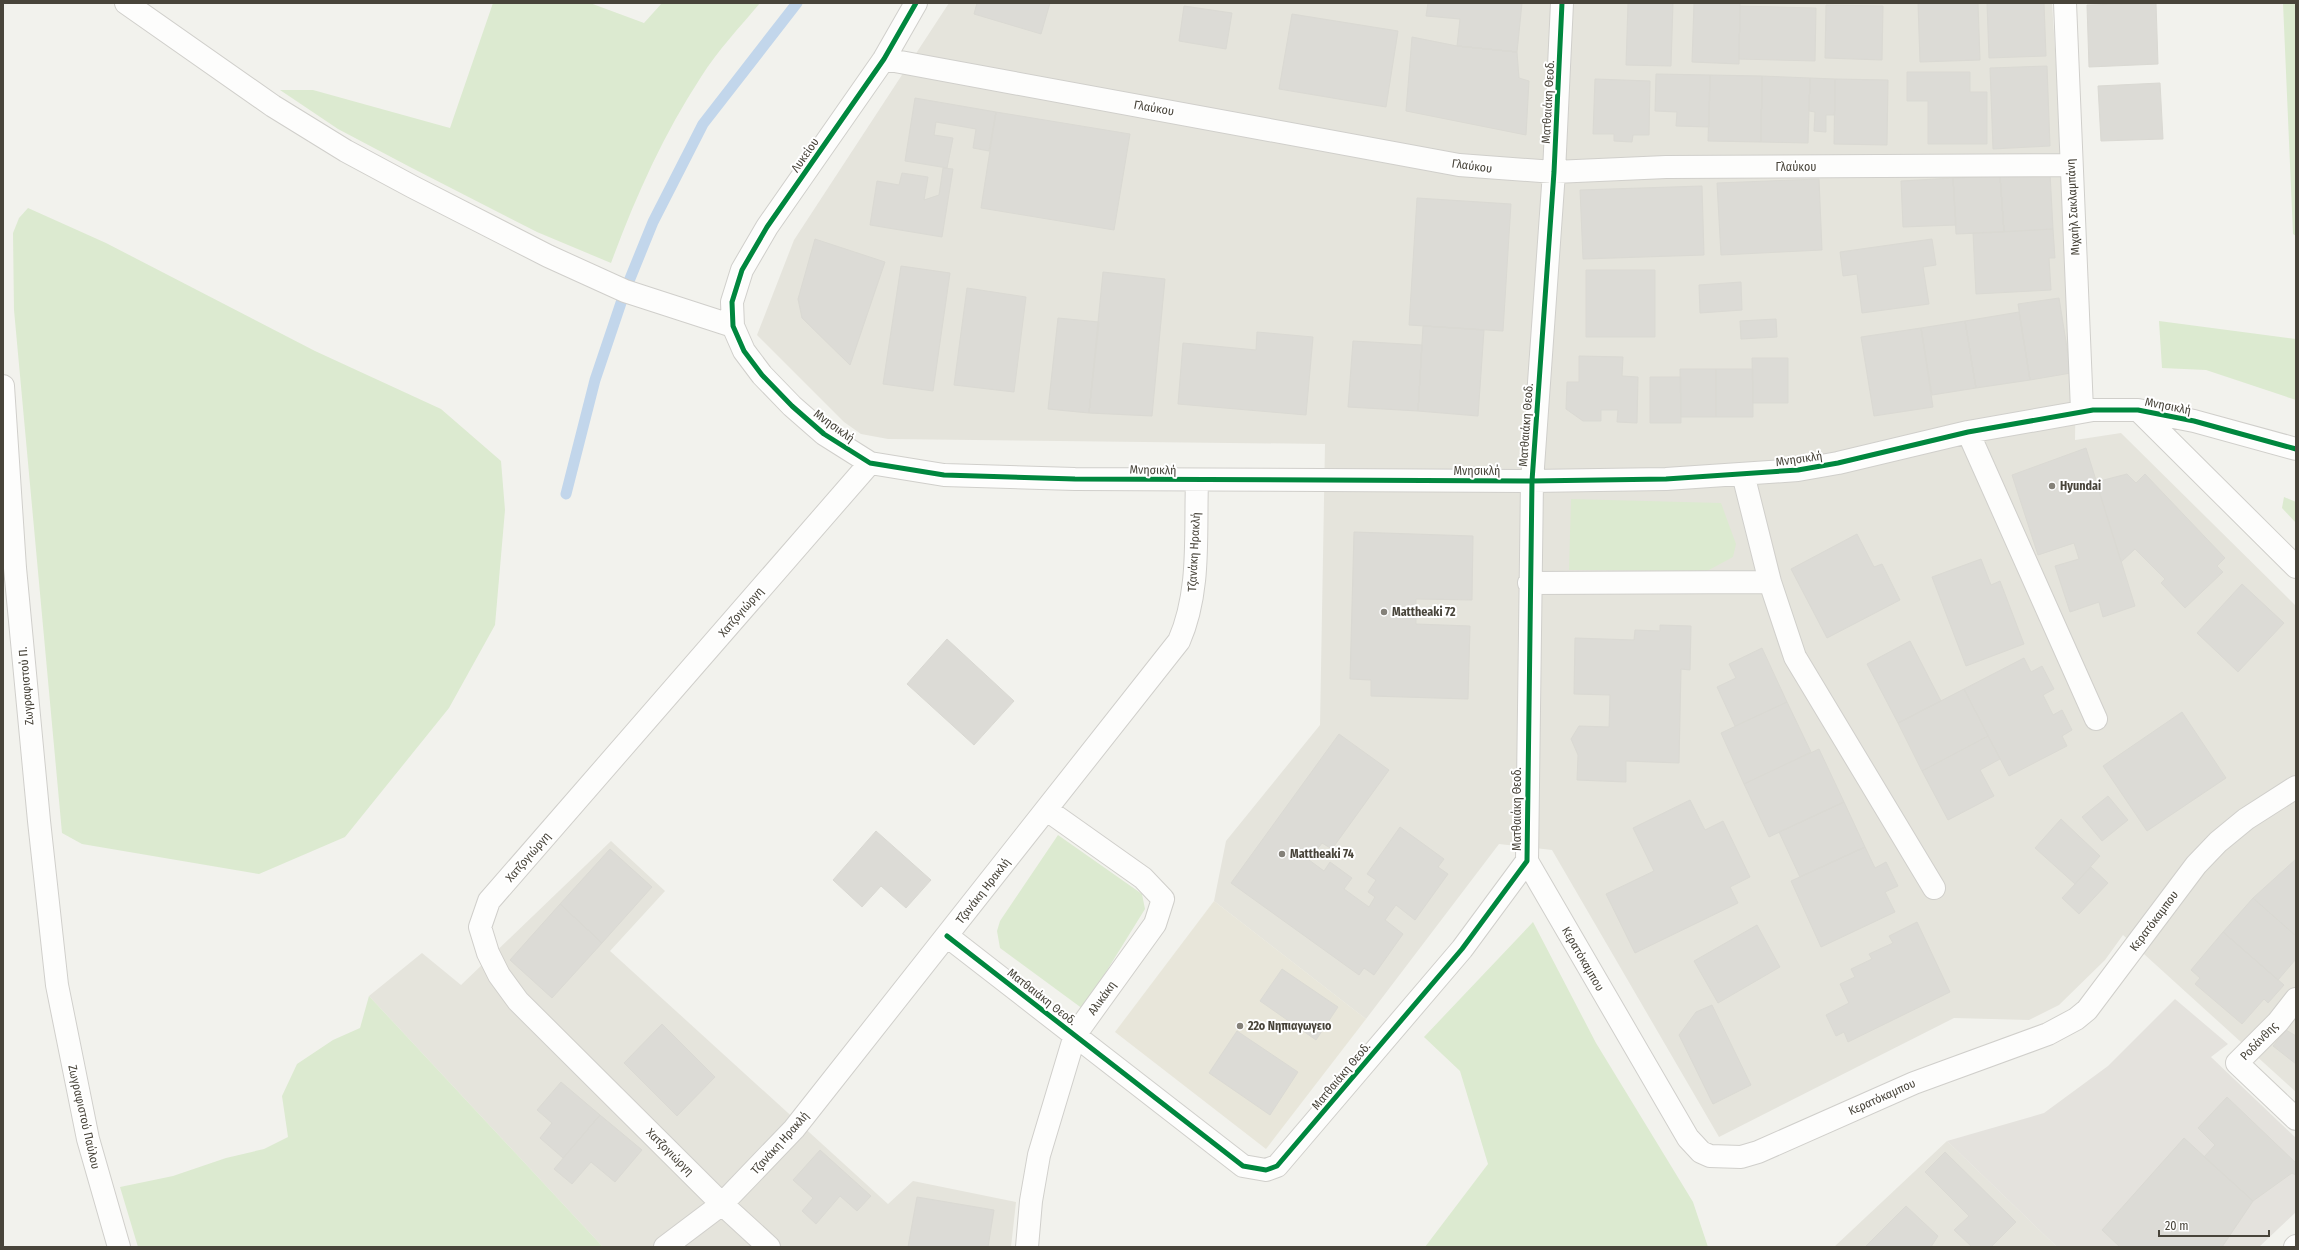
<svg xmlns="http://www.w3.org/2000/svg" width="2299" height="1250" font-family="'Fira Sans Condensed',sans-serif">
  <rect width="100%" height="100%" fill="#f2f2ed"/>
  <path fill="#e5e4dc" d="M949 3H2052L2076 374 2075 440 2121 433 2296 606V1092L2123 935 2105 960 2059 1005 2029 1020 1954 1018 1719 1137 1552 850 1499 844 1366 1019 1214 901 1226 841 1320 725 1325 444 888 439 861 434 844 422 757 335 794 240Z
    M611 841 665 891 610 951 888 1204 913 1181 1016 1202 1011 1247H603L369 996 422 953 461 985Z
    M1947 1141 2057 1247H1834Z"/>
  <path fill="#e4e2dd" d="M2175 999 2228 1044 2211 1057 2296 1138V1212L2259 1247H2057L1947 1141 2044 1113 2108 1066Z"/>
  <path fill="#e8e6da" d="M1214 901 1366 1019 1266 1149 1115 1032Z"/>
  <path fill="#dcead0" d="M493 3H590L644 23 662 3H760C740 27 718 50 701 77 663 135 635 198 611 263L537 232 410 167 338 129 280 90H313L450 128Z
    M2283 3H2296V236L2293 234Z
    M28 208 106 243 315 351 441 409 501 461 505 510 495 625 449 708 345 837 259 874 82 844 62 833 14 310 13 233 19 218Z
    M2159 321 2296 339V400L2206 370 2162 368Z
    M2284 497 2296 502V523L2282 508Z
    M1571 499 1721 503 1736 544 1733 557 1707 571 1569 570Z
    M1058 835 1142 894 1145 909 1083 1009 1000 948 997 931 1000 921Z
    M1533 922 1596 1043 1693 1202 1708 1247H1425L1488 1164 1460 1071 1424 1037Z
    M369 996 603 1247H138L120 1187 173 1176 226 1158 264 1149 288 1137 282 1096 297 1064 333 1040 360 1028Z"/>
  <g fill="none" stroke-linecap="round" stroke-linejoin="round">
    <path stroke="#c2d6eb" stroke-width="11" d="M566 494 595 380 625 291 653 222 703 124 797 3"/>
  </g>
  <path fill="#dcdbd6" stroke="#dad9d3" d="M977 3H1050L1041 34 974 14Z
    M1428 3H1522L1517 52 1457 46 1460 19 1426 16Z
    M1628 3H1673L1671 66 1626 65Z
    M1694 3H1740L1739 64 1692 62Z
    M1918 3H1978L1980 60 1920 62Z
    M1987 3H2044L2046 56 1989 58Z
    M2156 3 2158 64 2089 67 2087 5Z
    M1826 5 1883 6 1882 60 1825 58Z
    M1184 6 1232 13 1226 49 1179 41Z
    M1740 6 1816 8 1815 61 1739 59Z
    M1292 14 1398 31 1386 107 1279 89Z
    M1412 37 1457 46 1517 52 1519 78 1529 81 1526 135 1406 111Z
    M2047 66 2050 146 1993 149 1990 68Z
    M1907 72H1970V92H1987V144H1928V101H1907Z
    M1656 74 1710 75 1709 127 1676 126 1677 112 1655 111Z
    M1710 75 1762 76 1761 142 1708 141Z
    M1762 76 1810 78 1808 143 1761 142Z
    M1810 78 1835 79V115H1826V132L1814 131 1815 112 1809 111Z
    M1595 79 1650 81 1649 135H1633L1632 142 1614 141V134H1593Z
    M1835 79 1888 80 1887 145 1834 144Z
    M2160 83 2163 139 2101 141 2098 86Z
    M915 98 996 112 989 151 973 148 976 129 936 122 934 135 953 138 947 168 905 161Z
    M996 112 1130 134 1114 230 981 208Z
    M943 168 953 169 942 237 870 225 877 181 899 185 902 173 928 177 924 200 939 195Z
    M2050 173 2053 229 2004 232 2000 176Z
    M2000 176 2004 232 1956 234 1953 178Z
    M1953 178 1956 225 1903 227 1901 181Z
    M1819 179 1822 250 1721 255 1717 183Z
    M1702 186 1704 255 1583 259 1580 190Z
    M1417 198 1511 204 1503 331 1409 325Z
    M2053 229 2055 258H2049L2051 290 1976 294 1973 233Z
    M815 239 885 262 850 365 802 318 798 299Z
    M1932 239 1936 265 1923 267 1929 304 1862 313 1857 274 1843 276 1840 252Z
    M901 266 950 273 933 391 883 384Z
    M1586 270H1655V337H1586Z
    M1103 272 1165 279 1152 416 1089 413Z
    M1741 282 1742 310 1700 313 1699 285Z
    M967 288 1026 297 1014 392 954 385Z
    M2059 298 2071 373 2030 380 2018 304Z
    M2019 312 2030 380 1976 388 1965 321Z
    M1058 318 1099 322 1089 413 1048 409Z
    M1776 319 1777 337 1741 339 1740 321Z
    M1965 321 1976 388 1932 395 1921 328Z
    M1423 326 1484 330 1478 416 1418 411Z
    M1921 328 1933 407 1874 416 1861 337Z
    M1257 332 1313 337 1306 415 1178 404 1183 343 1256 350Z
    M1353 341 1422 345 1418 411 1348 407Z
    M1579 356 1623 357 1622 376 1638 377 1637 423 1617 422 1618 410H1601V421H1583L1566 409 1567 382H1579Z
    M1752 358H1788V403H1753Z
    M1680 369H1716V417H1681Z
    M1716 369H1753V417H1716Z
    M1650 377H1681V423H1650Z
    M2086 448 2135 606 2103 617 2099 602 2070 612 2055 566 2079 559 2074 543 2038 555 2012 475Z
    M2127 474 2136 483 2145 474 2225 558 2217 566 2223 572 2185 608 2161 583 2165 579 2135 549 2121 562 2096 482Z
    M1354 532 1473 536 1472 600 1416 599V624L1470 626 1468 699 1371 696V680L1350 679Z
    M1857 534 1874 567 1882 564 1900 600 1827 638 1791 569Z
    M1981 559 1991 585 2000 581 2024 644 1966 666 1932 577Z
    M2242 584 2284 623 2238 672 2197 633Z
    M1660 625 1691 626 1690 670 1681 669 1679 763 1626 761V782L1577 780 1578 755 1571 739 1579 726 1609 727 1610 695 1574 694 1575 638 1634 640 1635 630 1660 631Z
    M947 639 1014 701 974 745 907 684Z
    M1910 641 1941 701 1898 723 1867 664Z
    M1762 648 1787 702 1735 726 1717 687 1736 678 1729 664Z
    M2024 658 2031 672 2042 666 2054 689 2043 695 2053 715 2062 710 2072 730 2062 736 2067 746 2009 776 1964 689Z
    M1964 689 1988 736 1922 771 1898 723Z
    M1787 702 1811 752 1744 784 1721 733Z
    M2182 712 2226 778 2147 831 2103 766Z
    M1339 734 1389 770 1332 849 1322 843 1309 860 1324 871 1330 862 1352 878 1344 889 1369 907 1375 897 1368 892 1376 880 1367 874 1400 827 1444 859 1438 867 1448 874 1415 920 1396 905 1385 920 1403 934 1374 975 1364 968 1359 975 1231 883Z
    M1988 736 2000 759 1980 770 1994 796 1948 820 1922 771Z
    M1819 749 1844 802 1769 837 1744 784Z
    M2108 796 2128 820 2102 841 2082 817Z
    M1690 800 1705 830 1723 821 1750 877 1730 887 1738 903 1635 953 1606 894 1654 871 1633 828Z
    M1844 802 1865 847 1800 877 1779 832Z
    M2061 819 2100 856 2075 884 2035 848Z
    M876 831 931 880 906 908 881 886 862 907 833 880Z
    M1865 847 1875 868 1886 862 1898 886 1885 892 1895 912 1821 947 1791 881Z
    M610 849 652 887 602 943 560 904Z
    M2296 859V936L2253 898Z
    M2091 867 2108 883 2079 914 2062 898Z
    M2253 898 2296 936V959L2278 980 2223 932Z
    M560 904 602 943 552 998 510 960Z
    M1917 922 1950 992 1848 1042 1844 1032 1836 1036 1826 1015 1849 1003 1840 984 1855 977 1851 969 1872 959 1869 954 1893 943 1889 936Z
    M1757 925 1780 967 1718 1003 1694 961Z
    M2223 932 2284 985 2268 1003 2264 999 2242 1024 2195 984 2200 978 2191 970Z
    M1282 969 1338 1007 1316 1040 1260 1001Z
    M1712 1005 1751 1085 1713 1104 1679 1035 1696 1012Z
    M662 1024 715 1077 677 1116 624 1063Z
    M2286 1030 2296 1036V1064L2273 1046Z
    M1237 1031 1298 1072 1270 1115 1209 1073Z
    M561 1082 600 1115 563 1158 540 1138 552 1123 537 1110Z
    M2227 1097 2296 1163V1175L2292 1173 2253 1201 2204 1157 2215 1145 2198 1128Z
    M600 1115 642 1150 615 1182 591 1162 572 1184 554 1169Z
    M2184 1138 2253 1201 2222 1247H2120L2102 1230Z
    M820 1150 871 1196 857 1211 840 1196 816 1224 802 1211 813 1198 793 1180Z
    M1945 1152 2016 1222 1991 1247H1972L1954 1230 1969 1216 1925 1172Z
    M917 1197 994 1210 988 1247H908Z
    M1906 1206 1938 1236 1931 1247H1865Z"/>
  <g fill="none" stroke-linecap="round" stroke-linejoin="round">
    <defs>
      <path id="minor" d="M126 3 273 106 346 151 413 187 548 256 625 291 733 326
        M916 3 884 59 767 227 742 270 732 302 733 326 744 351 762 375 792 406 824 434 870 463 944 475 1075 479 1532 481 1666 479 1798 470 1838 463 1968 432 2093 410H2138L2194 421 2296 449
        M2065 3 2082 410
        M884 59 1459 165 1554 172 1666 167 2071 165
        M3 386 15 568 39 821 57 985 88 1139 119 1247
        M2138 410 2296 567
        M1968 432 2096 719
        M1743 474 1770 582 1795 657 1934 888
        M1529 583 1770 582
        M1527 861 1688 1138 1701 1152 1710 1156 1741 1157 1758 1152 1914 1083 2048 1034 2076 1019 2087 1010 2196 865 2218 842 2246 819 2296 787
        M947 936 1243 1166 1266 1170 1277 1166 1462 949 1527 861 1532 481 1554 172 1562 3
        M2296 999 2278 1022 2237 1063 2296 1119
        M665 1247 722 1204 794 1129 1179 641C1201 591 1195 534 1197 481
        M769 1247 722 1204 518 1001 499 975 488 953 480 927 489 901 870 463
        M1027 1247 1031 1201 1039 1155 1075 1035 1155 924 1163 899 1143 878 1047 810
        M2295 1247 2296 1246"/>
    </defs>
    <use href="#minor" stroke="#d0cfcb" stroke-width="24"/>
    <use href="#minor" stroke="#fdfdfc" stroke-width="22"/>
    <defs>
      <path id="cycleway" d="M916 3 884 59 767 227 742 270 732 302 733 326 744 351 762 375 792 406 824 434 870 463 944 475 1075 479 1532 481 1666 479 1798 470 1838 463 1968 432 2093 410H2138L2194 421 2296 449
        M947 936 1243 1166 1266 1170 1277 1166 1462 949 1527 861 1532 481 1554 172 1562 3"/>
    </defs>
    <use href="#cycleway" stroke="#fff" stroke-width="8"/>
    <use href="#cycleway" stroke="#00873e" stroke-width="5"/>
  </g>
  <g fill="#848179" stroke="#fff" stroke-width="1.5">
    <circle cx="2052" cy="486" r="4"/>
    <circle cx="1384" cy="612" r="4"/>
    <circle cx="1282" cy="854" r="4"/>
    <circle cx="1240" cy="1026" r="4"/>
  </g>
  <g text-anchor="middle" stroke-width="4" stroke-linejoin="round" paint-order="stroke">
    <g font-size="12" fill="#48443a" stroke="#fff">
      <text transform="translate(1548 102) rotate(-87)" y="4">Ματθαιάκη Θεοδ.</text>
      <text transform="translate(1154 108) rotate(10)" y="4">Γλαύκου</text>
      <text transform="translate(805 155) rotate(-55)" y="4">Λυκείου</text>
      <text transform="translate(1472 166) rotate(8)" y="4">Γλαύκου</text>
      <text x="1796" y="171">Γλαύκου</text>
      <text transform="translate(2073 207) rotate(-93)" y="4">Μιχαήλ Σακλαμπάνη</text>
      <text transform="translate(2168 406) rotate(11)" y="4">Μνησικλή</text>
      <text transform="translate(1526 425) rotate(-86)" y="4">Ματθαιάκη Θεοδ.</text>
      <text transform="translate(834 426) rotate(36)" y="4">Μνησικλή</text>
      <text transform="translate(1799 459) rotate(-8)" y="4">Μνησικλή</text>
      <text transform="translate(1153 470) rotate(1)" y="4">Μνησικλή</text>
      <text x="1477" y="475">Μνησικλή</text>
      <text transform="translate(1194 552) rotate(-87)" y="4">Τζανάκη Ηρακλή</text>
      <text transform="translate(741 612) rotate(-49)" y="4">Χατζογιώργη</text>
      <text transform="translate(26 686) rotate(-95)" y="4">Ζωγραφιστού Π.</text>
      <text transform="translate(1517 809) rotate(-90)" y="4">Ματθαιάκη Θεοδ.</text>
      <text transform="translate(528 857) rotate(-49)" y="4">Χατζογιώργη</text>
      <text transform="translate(983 891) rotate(-52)" y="4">Τζανάκη Ηρακλή</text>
      <text transform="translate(2154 921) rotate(-53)" y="4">Κερατόκαμπου</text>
      <text transform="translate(1583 959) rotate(60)" y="4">Κερατόκαμπου</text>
      <text transform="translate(1042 997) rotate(38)" y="4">Ματθαιάκη Θεοδ.</text>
      <text transform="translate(1102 998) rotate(-54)" y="4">Αλικάκη</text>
      <text transform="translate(2259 1041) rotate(-46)" y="4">Ροδάνθης</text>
      <text transform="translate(1341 1076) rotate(-50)" y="4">Ματθαιάκη Θεοδ.</text>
      <text transform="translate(1882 1097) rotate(-24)" y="4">Κερατόκαμπου</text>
      <text transform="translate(84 1117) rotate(77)" y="4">Ζωγραφιστού Παύλου</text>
      <text transform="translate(780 1143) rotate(-48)" y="4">Τζανάκη Ηρακλή</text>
      <text transform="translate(670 1152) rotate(45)" y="4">Χατζογιώργη</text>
    </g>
    <g font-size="12" font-weight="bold" fill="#48443a" stroke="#fff" text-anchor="start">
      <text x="2060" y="490">Hyundai</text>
      <text x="1392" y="616">Mattheaki 72</text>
      <text x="1290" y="858">Mattheaki 74</text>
      <text x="1248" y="1030">22ο Νηπιαγωγειο</text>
    </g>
  </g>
  <rect width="2299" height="1250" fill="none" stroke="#48443a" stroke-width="8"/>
  <path d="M2159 1230v6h110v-6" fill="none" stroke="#48443a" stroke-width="2"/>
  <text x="2165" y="1230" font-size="12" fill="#48443a" stroke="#ffffff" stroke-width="3" paint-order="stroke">20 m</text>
</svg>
